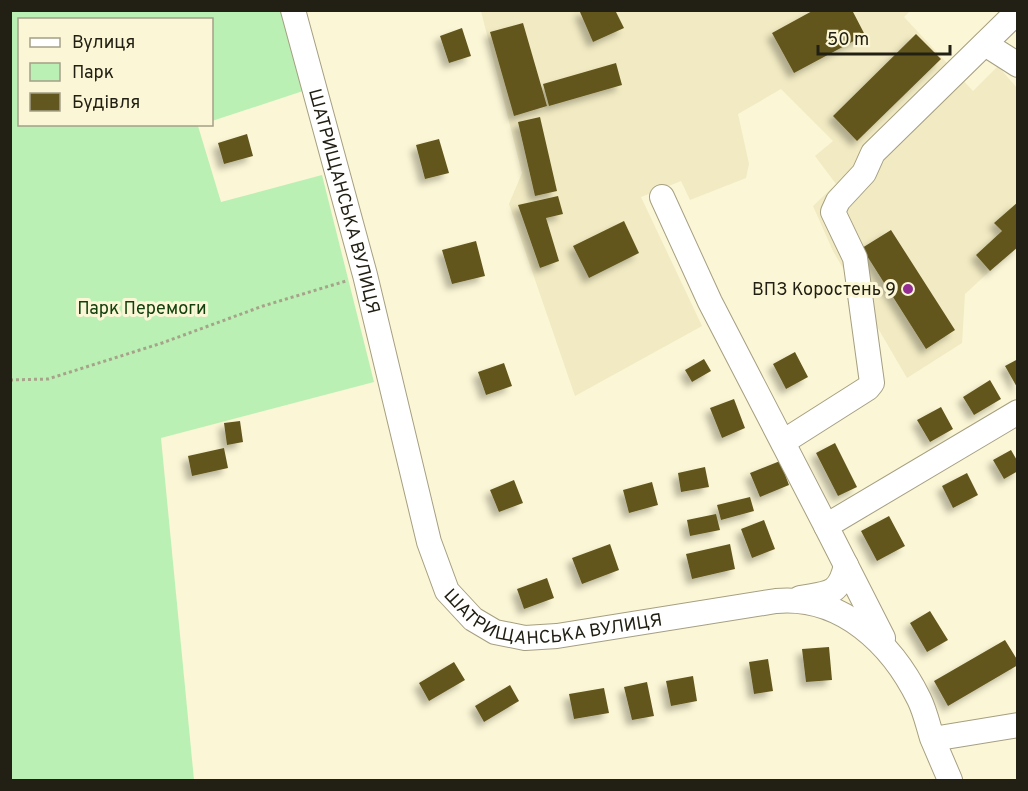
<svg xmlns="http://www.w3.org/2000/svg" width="1028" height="791" font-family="Overpass,sans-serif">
  <defs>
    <filter id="shadow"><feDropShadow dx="-5.5" dy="5.5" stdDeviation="3" flood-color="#0004"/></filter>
  </defs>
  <rect width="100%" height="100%" fill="#fbf6d5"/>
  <path fill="#f1eac2" d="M481 11H910L904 17 973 91 998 66 1017 88V246L965 294 962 343 907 378 833 251 813 206 836 184 815 156 833 141 781 89 738 114 749 164 746 178 690 200 681 181 641 197 702 326 575 396 509 204 522 173Z"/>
  <path fill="#baf0b4" d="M10 11H283L303 91 212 121V20H20V124L201 125 198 126 221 202 322 175 374 382 161 438 194 780H11Z"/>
  <path fill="#62571f" filter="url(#shadow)" d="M583 10H615L624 28 593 42 580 12Z
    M814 10H852L865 35 794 73 772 33Z
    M523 23 547 106 514 116 490 32Z
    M462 28 471 56 449 63 440 36Z
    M916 34 941 59 857 141 833 116Z
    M616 63 622 85 549 106 543 84Z
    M540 117 557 191 535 196 518 122Z
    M247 134 253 156 224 164 218 143Z
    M439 139 449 173 425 179 416 145Z
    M558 196 563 214 546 218 559 261 540 268 518 205Z
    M1018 202V247L990 271 976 255 1002 231 994 223Z
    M624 221 639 253 589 278 573 246Z
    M891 230 955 330 926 349 862 248Z
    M476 241 485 276 452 284 442 250Z
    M795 352 808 377 786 389 773 364Z
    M704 359 711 371 692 382 685 370Z
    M1018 359V389L1005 366Z
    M504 363 512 386 486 395 478 372Z
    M990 380 1001 399 974 415 963 397Z
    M734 399 745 428 722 438 710 408Z
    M941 407 953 429 930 442 917 420Z
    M240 421 243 442 227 445 224 423Z
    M835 443 857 487 838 496 816 453Z
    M224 448 228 468 192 476 188 456Z
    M1011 450 1018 462V471L1004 479 993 460Z
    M780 461 789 485 760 497 750 473Z
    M705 467 709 487 681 492 678 473Z
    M967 473 978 495 953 508 942 486Z
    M514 480 523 503 499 512 490 490Z
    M652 482 658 505 629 513 623 490Z
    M750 497 754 511 721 520 717 505Z
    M716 514 720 530 690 536 687 520Z
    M889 516 905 546 877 561 861 531Z
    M764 520 775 549 752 558 741 529Z
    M610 544 619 570 582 584 572 558Z
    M730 544 735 569 692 579 686 554Z
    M547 578 554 598 524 609 517 589Z
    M930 611 948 640 927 652 910 623Z
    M1005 640 1018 661V665L948 706 934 681Z
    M829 647 832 680 806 682 802 649Z
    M768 659 773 691 754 694 749 662Z
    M454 662 465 680 429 701 419 683Z
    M693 676 697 701 671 706 666 681Z
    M647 682 654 716 632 720 624 687Z
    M510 685 519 701 484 722 475 706Z
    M604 688 609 713 574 719 569 694Z"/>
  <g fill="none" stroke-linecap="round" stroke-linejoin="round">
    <defs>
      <g id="minor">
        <path id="s1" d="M293 10 365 275 429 542 447 591 473 619 495 632 525 638 557 636 776 601C842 595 892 644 919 699 925 711 928 725 932 738 938 752 944 766 950 780"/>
        <path d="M985 44 1018 65"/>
        <path d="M662 197 710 302 826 526"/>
        <path d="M783 442 868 388 872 383 855 258 833 212 838 201 864 173 873 153 1018 11"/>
        <path d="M800 598C828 593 839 596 846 565"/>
        <path d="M883 638 826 526 1018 412"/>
        <path d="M933 739 1018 725"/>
      </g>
    </defs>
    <use href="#minor" stroke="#a59f81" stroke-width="26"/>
    <path stroke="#a7a38a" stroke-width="3" stroke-dasharray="3 3" stroke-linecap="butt" d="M10 380 48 379 162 343 263 306 346 281"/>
    <use href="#minor" stroke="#fff" stroke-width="24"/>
    <path stroke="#4f4d3c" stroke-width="4.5" stroke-dasharray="8 8" stroke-linecap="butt" d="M1017 780H1018"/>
  </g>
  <circle fill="#952e92" stroke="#fbf6d5" stroke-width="2" cx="908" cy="289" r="6"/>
  <g text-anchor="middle" stroke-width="6" stroke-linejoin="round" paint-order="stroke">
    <g font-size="18" fill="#222014" stroke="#fbf6d5">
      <text dy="6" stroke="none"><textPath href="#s1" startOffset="198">ШАТРИЩАНСЬКА ВУЛИЦЯ</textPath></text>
      <text dy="6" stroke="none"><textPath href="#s1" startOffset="718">ШАТРИЩАНСЬКА ВУЛИЦЯ</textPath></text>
    </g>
    <g font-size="18" fill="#222014" stroke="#fbf6d5" text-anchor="end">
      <text x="896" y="295">ВПЗ Коростень 9</text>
    </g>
    <g font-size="18" fill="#12410e" stroke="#fbf6d5">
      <text x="142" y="314">Парк Перемоги</text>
    </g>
  </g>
  <rect width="1028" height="791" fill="none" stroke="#222014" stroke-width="24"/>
  <rect x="18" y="18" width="195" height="108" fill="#fbf6d5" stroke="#a4a088" stroke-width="1.5"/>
  <rect x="30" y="38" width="30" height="9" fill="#ffffff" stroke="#a4a088" stroke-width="1.5"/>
  <text x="72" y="48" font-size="18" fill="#222014">Вулиця</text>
  <rect x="30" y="63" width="30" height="18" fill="#baf0b4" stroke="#a4a088" stroke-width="1.5"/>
  <text x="72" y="78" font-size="18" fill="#222014">Парк</text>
  <rect x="30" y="93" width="30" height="18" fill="#62571f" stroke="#a4a088" stroke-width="1.5"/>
  <text x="72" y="108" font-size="18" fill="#222014">Будівля</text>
  <path d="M818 45v9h132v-9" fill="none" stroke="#222014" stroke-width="3"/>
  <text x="827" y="45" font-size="18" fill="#222014" stroke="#fbf6d5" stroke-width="4.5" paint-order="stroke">50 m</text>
</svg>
